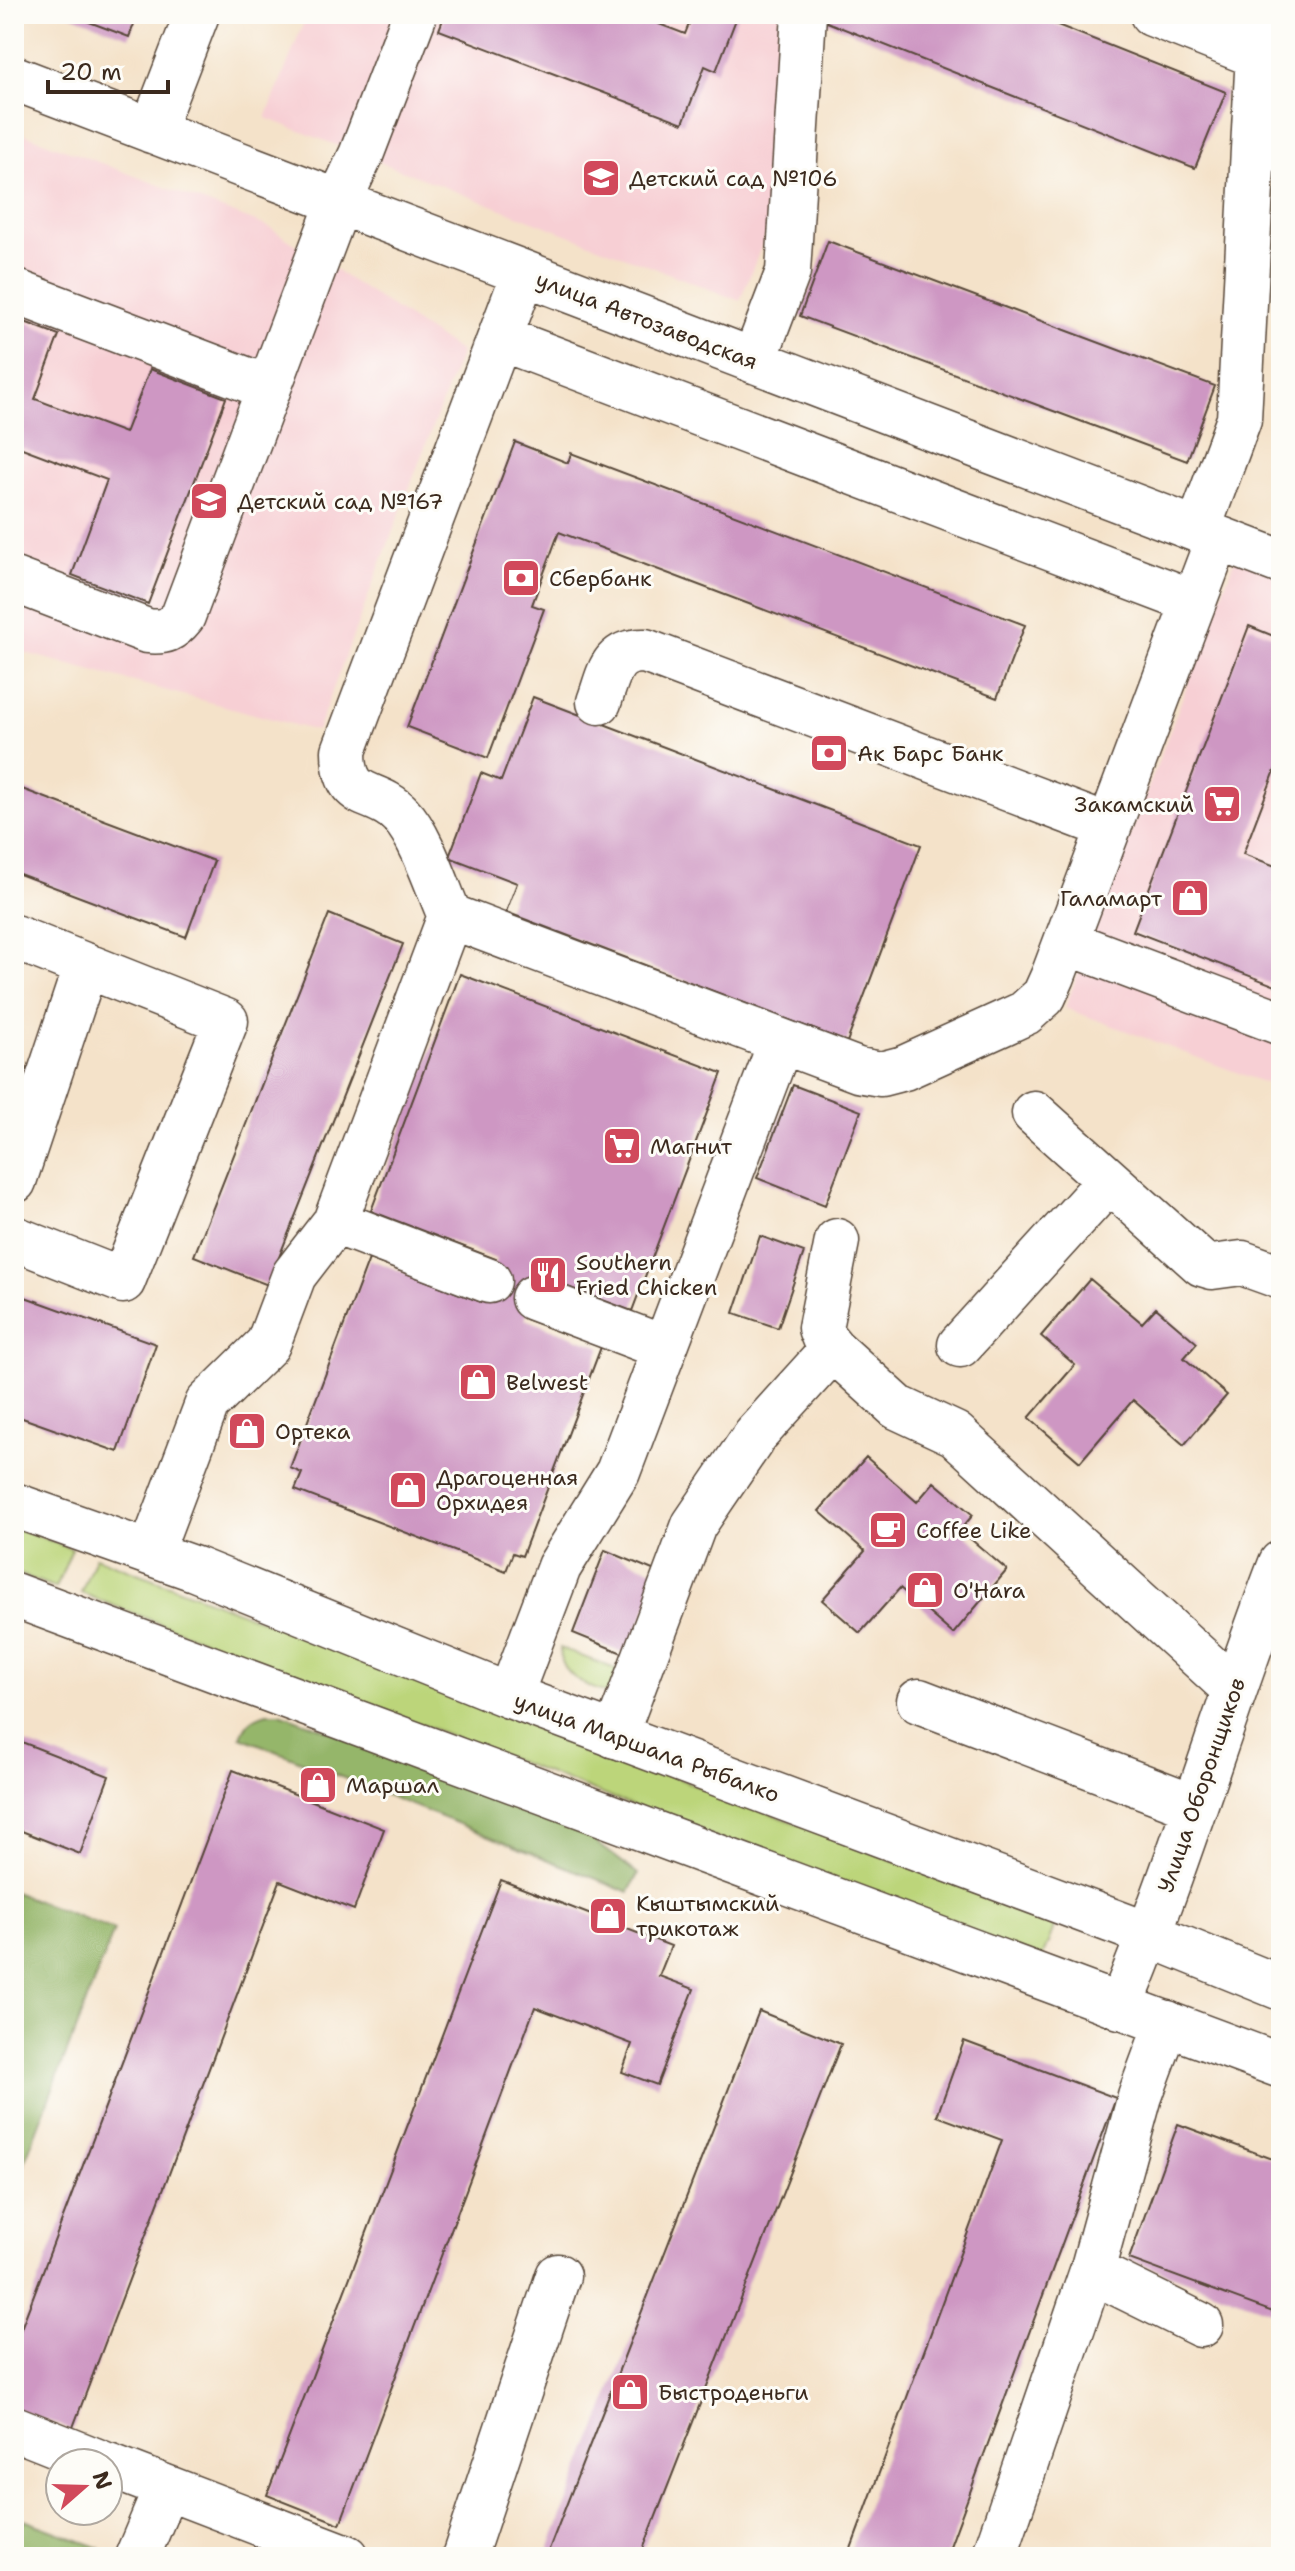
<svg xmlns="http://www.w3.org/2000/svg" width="1295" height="2571" font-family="'Shantell Sans',sans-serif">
  <rect width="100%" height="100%" fill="#fdfcf7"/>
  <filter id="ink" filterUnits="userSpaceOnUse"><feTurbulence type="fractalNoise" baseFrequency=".0125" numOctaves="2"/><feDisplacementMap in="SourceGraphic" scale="16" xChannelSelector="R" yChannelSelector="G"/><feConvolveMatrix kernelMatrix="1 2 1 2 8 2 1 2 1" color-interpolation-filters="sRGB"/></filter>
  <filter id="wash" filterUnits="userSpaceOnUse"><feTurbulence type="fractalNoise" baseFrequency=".006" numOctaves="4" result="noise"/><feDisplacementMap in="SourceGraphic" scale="32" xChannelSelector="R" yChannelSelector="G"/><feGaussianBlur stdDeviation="1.8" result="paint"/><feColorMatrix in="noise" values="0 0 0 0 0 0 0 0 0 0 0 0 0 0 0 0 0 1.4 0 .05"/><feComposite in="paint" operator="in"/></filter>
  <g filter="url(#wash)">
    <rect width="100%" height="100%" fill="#f4e2c9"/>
    <path fill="#f7cfd4" d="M307 14H789L779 201 740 301 266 118Z
      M14 130 269 227 461 352 317 731 14 650Z
      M1236 556 1281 574V1089L1065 1008Z"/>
    <path fill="#bcd57a" stroke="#7c804c" stroke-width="2" d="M14 1527 72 1549 56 1588 14 1572Z
      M95 1557 1056 1922 1040 1963 81 1593Z
      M560 1648 631 1675 623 1699C597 1690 559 1681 560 1648Z"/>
    <path fill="#95b66a" stroke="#687044" stroke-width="2" d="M267 1713H280L560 1815 638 1874 629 1892 241 1737C246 1723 253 1717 267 1713Z
      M14 1892 114 1930 14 2189Z
      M24 2520 100 2548 96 2557H14V2544Z"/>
    <g id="blocks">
      <path fill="#ce97c3" d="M68 14H138L129 37Z
        M445 14H633L685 34 693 14H738L716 71 705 66 683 123 439 30Z
        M815 14H1030L1226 92 1195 168 814 17Z
        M828 241 1215 386 1187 461 800 316Z
        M14 318 59 335 35 399 125 433 150 369 226 398 148 604 72 575 107 480 17 446 14 453Z
        M515 442 568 463 571 453 1025 625 997 698 559 532 532 605 544 609 488 758 407 727Z
        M1249 626 1281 639V755L1243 854 1281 868V988L1133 931Z
        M533 697 921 845 847 1042 506 912 517 883 449 857 481 773 501 781Z
        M14 786 214 861 186 937 14 872Z
        M329 914 403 944 268 1285 194 1256Z
        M460 974 722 1073 632 1311 541 1277 525 1319 601 1347 522 1556 513 1553 506 1571 295 1490 302 1473 290 1468 369 1259 481 1302 496 1259 371 1211Z
        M793 1085 861 1111 825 1205 757 1178Z
        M760 1236 804 1252 778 1328 734 1313Z
        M1090 1279 1142 1323 1156 1308 1197 1343 1184 1358 1227 1395 1184 1445 1133 1400 1080 1462 1029 1418 1075 1365 1041 1336Z
        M14 1293 156 1344 118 1452 14 1415Z
        M866 1457 917 1502 934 1482 973 1515 960 1530 1007 1570 953 1634 900 1588 860 1633 822 1600 865 1551 819 1511Z
        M605 1550 660 1573 627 1655 573 1633Z
        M14 1739 109 1776 80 1854 14 1828Z
        M233 1770 384 1829 354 1910 280 1881 72 2430 14 2408V2347Z
        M501 1880 671 1946 659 1976 694 1989 657 2085 622 2072 632 2044 535 2007 340 2524 267 2495Z
        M759 2011 841 2044 640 2557H546Z
        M964 2041 1116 2098 946 2557H848L1002 2140 937 2116Z
        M1178 2124 1281 2162V2315L1129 2259Z"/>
    </g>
  </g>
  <g filter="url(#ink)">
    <use href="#blocks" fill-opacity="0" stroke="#574638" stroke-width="2"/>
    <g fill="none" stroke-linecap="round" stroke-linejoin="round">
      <defs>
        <path id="minor" d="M1152 14 1258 56
          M14 78 1281 562
          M152 131 197 14
          M524 273 344 751C344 805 375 787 401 815 421 835 438 889 450 916L858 1070 881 1074 904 1068 1001 1024 1025 1013 1044 996 1053 976 1218 538
          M14 291 269 388
          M500 338 1194 602
          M754 361 788 272 804 14
          M1198 530 1239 419 1260 14
          M14 580 147 631C165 633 172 630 183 616L339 202 361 155 415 14
          M599 702C609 675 610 650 645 651L1109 827
          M14 937 226 1021 123 1281 14 1238
          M1066 942 1281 1023
          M1034 1113 1202 1264 1212 1267 1242 1263 1281 1277
          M14 1181 86 965
          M335 1222 489 1281
          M533 1298 665 1348
          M960 1345 1109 1181
          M833 1349 824 1338 820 1328 837 1241
          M151 1552 207 1404 268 1344 294 1275 335 1222 450 916
          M510 1696 559 1567 618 1472 781 1041
          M919 1701 1194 1806
          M615 1736 694 1525 756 1434 833 1349 897 1407 955 1434 1234 1689
          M1120 2007C1181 1862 1224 1710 1281 1563
          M1092 2271 1201 2325
          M14 2428 102 2463
          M108 2465 347 2557
          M137 2557 166 2488
          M464 2557 558 2276
          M994 2557 1092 2271 1140 2096 1167 2023"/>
        <path id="major" d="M14 1505 195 1569 510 1696 1150 1935 1281 1988
          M14 1595 1281 2066"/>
      </defs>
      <use href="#minor" stroke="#574638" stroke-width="47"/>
      <use href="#major" stroke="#574638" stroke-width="47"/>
      <use href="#minor" stroke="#fff" stroke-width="44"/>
      <use href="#major" stroke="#fff" stroke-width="44"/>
    </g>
  </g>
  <defs>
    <symbol id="school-square" viewBox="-11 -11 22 22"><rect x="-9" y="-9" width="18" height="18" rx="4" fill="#d1495b" stroke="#fdfcf7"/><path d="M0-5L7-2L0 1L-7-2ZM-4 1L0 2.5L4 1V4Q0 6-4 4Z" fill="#fff"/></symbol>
    <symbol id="bank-square" viewBox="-11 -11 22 22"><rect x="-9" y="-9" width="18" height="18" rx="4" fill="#d1495b" stroke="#fdfcf7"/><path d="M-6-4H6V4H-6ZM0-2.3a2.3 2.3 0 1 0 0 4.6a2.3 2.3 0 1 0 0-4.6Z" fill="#fff"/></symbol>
    <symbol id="supermarket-square" viewBox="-11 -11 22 22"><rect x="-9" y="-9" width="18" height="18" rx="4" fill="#d1495b" stroke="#fdfcf7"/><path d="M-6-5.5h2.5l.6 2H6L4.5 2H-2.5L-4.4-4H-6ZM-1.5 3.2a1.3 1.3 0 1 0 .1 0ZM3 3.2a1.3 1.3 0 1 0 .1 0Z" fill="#fff"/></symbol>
    <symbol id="shop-square" viewBox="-11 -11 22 22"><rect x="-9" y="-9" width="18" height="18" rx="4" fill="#d1495b" stroke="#fdfcf7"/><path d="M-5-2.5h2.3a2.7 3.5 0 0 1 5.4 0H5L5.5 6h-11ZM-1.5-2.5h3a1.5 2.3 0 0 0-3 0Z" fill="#fff"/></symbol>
    <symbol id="restaurant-square" viewBox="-11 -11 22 22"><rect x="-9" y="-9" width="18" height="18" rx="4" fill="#d1495b" stroke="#fdfcf7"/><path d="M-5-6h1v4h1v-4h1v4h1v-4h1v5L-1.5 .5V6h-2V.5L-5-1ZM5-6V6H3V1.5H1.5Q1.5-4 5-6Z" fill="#fff"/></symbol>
    <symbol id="cafe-square" viewBox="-11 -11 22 22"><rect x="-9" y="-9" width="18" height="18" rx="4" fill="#d1495b" stroke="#fdfcf7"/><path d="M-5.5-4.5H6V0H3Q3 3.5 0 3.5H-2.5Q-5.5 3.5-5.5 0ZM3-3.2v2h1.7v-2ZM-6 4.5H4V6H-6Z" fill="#fff"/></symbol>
  </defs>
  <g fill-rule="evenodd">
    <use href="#school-square" x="579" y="156" width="44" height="44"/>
    <use href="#school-square" x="187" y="479" width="44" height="44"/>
    <use href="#bank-square" x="499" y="556" width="44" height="44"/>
    <use href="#bank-square" x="807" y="731" width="44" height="44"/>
    <use href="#supermarket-square" x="1200" y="782" width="44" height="44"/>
    <use href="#shop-square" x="1168" y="876" width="44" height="44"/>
    <use href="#supermarket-square" x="600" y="1124" width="44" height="44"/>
    <use href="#restaurant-square" x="526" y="1253" width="44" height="44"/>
    <use href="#shop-square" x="456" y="1360" width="44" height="44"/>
    <use href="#shop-square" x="225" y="1409" width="44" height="44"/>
    <use href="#shop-square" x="386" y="1468" width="44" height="44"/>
    <use href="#cafe-square" x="866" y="1508" width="44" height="44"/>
    <use href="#shop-square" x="903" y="1568" width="44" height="44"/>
    <use href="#shop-square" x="296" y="1763" width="44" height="44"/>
    <use href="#shop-square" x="586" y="1894" width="44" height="44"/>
    <use href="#shop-square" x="608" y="2370" width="44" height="44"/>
  </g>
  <g text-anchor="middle" stroke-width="6" stroke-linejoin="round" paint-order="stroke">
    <g font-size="22" fill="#3b2a1e" stroke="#fdfcf7" text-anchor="start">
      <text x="629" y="186">Детский сад №106</text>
      <text x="237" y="509">Детский сад №167</text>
      <text x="549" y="586">Сбербанк</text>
      <text x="857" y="761">Ак Барс Банк</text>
      <text x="1194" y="812" text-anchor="end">Закамский</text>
      <text x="1162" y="906" text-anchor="end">Галамарт</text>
      <text x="650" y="1154">Магнит</text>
      <text x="576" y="1270">Southern<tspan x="576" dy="25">Fried Chicken</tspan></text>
      <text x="506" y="1390">Belwest</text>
      <text x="275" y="1439">Ортека</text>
      <text x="436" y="1485">Драгоценная<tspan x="436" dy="25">Орхидея</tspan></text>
      <text x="916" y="1538">Coffee Like</text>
      <text x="953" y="1598">O'Hara</text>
      <text x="346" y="1793">Маршал</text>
      <text x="636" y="1911">Кыштымский<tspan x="636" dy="25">трикотаж</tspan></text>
      <text x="658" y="2400">Быстроденьги</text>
    </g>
    <g font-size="22" fill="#3b2a1e" stroke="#fdfcf7">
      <text transform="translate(647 320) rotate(21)" y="8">улица Автозаводская</text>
      <text transform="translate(647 1747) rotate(20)" y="8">улица Маршала Рыбалко</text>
      <text transform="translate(1201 1785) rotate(-71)" y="8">Улица Оборонщиков</text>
    </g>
  </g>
  <rect width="1295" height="2571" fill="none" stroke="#fdfcf7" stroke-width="48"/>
  <g transform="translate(84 2487) rotate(70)"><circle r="38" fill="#fdfcf7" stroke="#afa8a0" stroke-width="2"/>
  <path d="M0-6L14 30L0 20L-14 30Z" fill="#d1495b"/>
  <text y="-12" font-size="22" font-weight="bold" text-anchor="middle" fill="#3b2a1e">N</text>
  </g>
  <path d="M48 80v12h120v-12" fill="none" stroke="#3b2a1e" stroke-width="4"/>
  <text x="60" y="80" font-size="24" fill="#3b2a1e" stroke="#fdfcf7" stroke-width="6" paint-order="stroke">20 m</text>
</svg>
